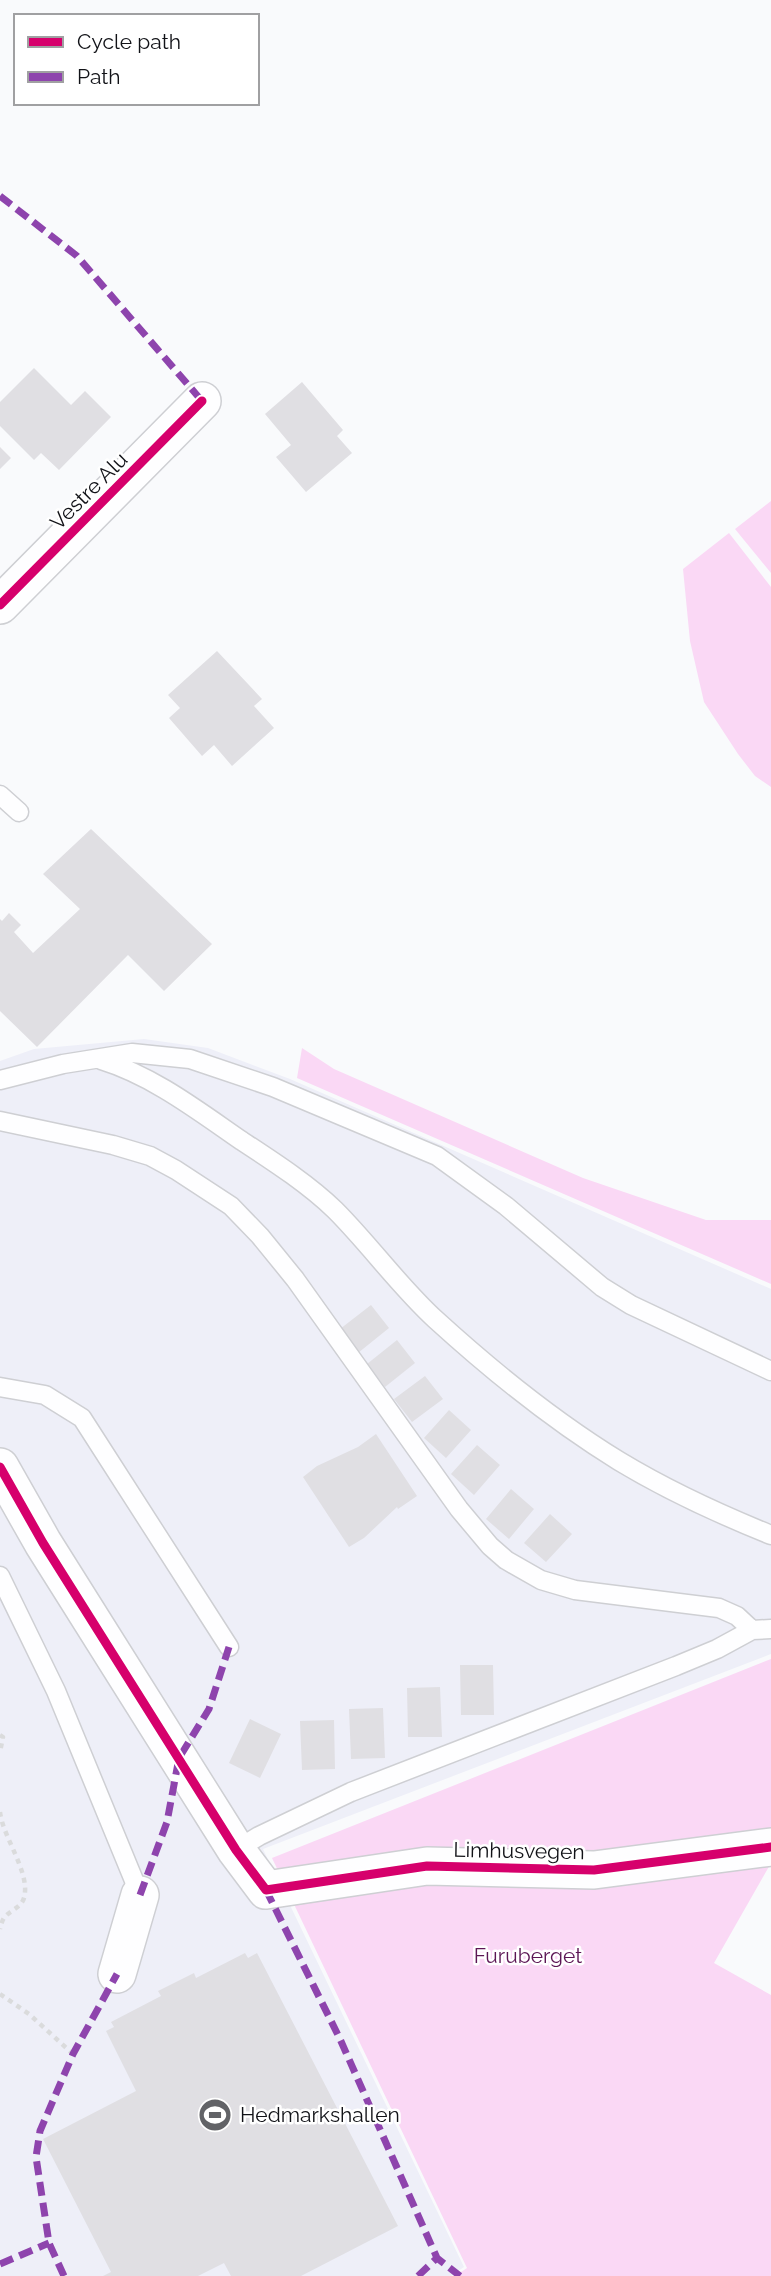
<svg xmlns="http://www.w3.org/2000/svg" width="771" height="2276" font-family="Raleway,sans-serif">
  <rect width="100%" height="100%" fill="#f9fafc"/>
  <path fill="#eeeff8" d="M144 1039 208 1048 290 1079 771 1289V1654L263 1849 464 2267 451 2276H0V1061L34 1049Z"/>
  <path fill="#fad8f5" d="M771 501V573L735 529Z
    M729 533 771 587V787L755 776 738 754 704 702 690 641 683 569Z
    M302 1048 334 1069 583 1178 706 1220H771V1284L297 1078Z
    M771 1659V1863L714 1963 771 1995V2276H455L467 2268 272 1858Z"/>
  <path fill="#e0dfe3" d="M34 368 71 405 85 391 111 417 59 470 41 453 34 460 0 426V402Z
    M302 382 343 430 337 436 352 453 306 492 276 457 291 445 265 414Z
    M0 447 11 458 0 469Z
    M217 651 262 699 254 706 274 728 232 766 214 745 202 756 169 718 180 708 168 695Z
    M91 829 212 944 164 991 128 955 37 1047 0 1011V919L2 921 9 913 21 925 14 932 33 953 80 909 43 874Z
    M371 1305 389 1328 358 1353 340 1329Z
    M397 1340 415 1363 385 1387 367 1364Z
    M425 1376 443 1399 412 1422 394 1399Z
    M449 1410 471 1430 446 1458 424 1438Z
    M376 1434 417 1496 398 1509 397 1507 364 1538 349 1547 303 1477 317 1466 358 1447Z
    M477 1445 500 1465 474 1495 451 1474Z
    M511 1489 534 1509 509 1539 486 1519Z
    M550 1514 572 1534 546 1562 524 1543Z
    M460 1665H493L494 1715H461Z
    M440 1687 442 1737H408L407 1688Z
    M383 1708 385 1758 351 1759 349 1709Z
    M250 1719 281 1734 260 1778 229 1763Z
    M334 1720 335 1769 302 1770 300 1721Z
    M245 1953 248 1958 257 1953 398 2226 301 2276H231L224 2263 198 2276H103L111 2272 43 2139 136 2091 106 2031 114 2027 111 2022 161 1996 158 1991 194 1973 196 1978Z"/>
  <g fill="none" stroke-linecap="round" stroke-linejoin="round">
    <defs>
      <path id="lane" d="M0 795 19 812
        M101 1060C153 1076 197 1110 242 1141 274 1162 308 1184 335 1210 370 1245 399 1286 435 1319 492 1371 554 1421 619 1461 667 1490 719 1514 771 1535
        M0 1080 63 1064 132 1053 190 1059 273 1087 437 1156 506 1206 602 1287 631 1305 771 1371
        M0 1121 113 1145 150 1156 176 1170 231 1206 260 1236 295 1279 459 1509 490 1546 506 1560 541 1580 575 1590 719 1608 737 1616 752 1630
        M0 1387 45 1395 82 1418 229 1647
        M0 1576 56 1691 140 1895
        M236 1850 259 1836 351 1792 676 1666 717 1649 752 1630 771 1629"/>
      <path id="street" d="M0 605 202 401
        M0 1467 43 1543 236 1850 266 1890 427 1866 594 1870 771 1847
        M117 1974 140 1895"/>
    </defs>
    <use href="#lane" stroke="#cecfd3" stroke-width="21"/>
    <use href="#street" stroke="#cecfd3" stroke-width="40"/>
    <path stroke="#dadbdc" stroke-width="4.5" stroke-dasharray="5 5" stroke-linecap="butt" d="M0 1735 3 1737 0 1752
      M0 1812C3 1838 31 1873 24 1898 21 1908 10 1910 4 1918 2 1921 1 1925 0 1929
      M0 1994 29 2014 73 2054"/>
    <use href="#lane" stroke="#fefeff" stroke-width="18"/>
    <use href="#street" stroke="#fefeff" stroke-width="37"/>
    <path stroke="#8e44ad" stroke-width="7" stroke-dasharray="14 7" stroke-linecap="butt" d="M0 196 77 256 202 401
      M266 1890 340 2039 437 2258
      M140 1895 167 1822 179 1758 209 1709 229 1647
      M0 2264 49 2243
      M64 2276 49 2243 36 2157 40 2131 73 2054 117 1974
      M418 2276 437 2258 460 2276"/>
    <defs>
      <path id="cycleway" d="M0 605 202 401
        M0 1467 43 1543 236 1850 266 1890 427 1866 594 1870 771 1847"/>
    </defs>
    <use href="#cycleway" stroke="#fff" stroke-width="13"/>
    <use href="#cycleway" stroke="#d6006c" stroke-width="9"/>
  </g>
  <defs>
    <symbol id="stadium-disc" viewBox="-11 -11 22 22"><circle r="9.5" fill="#626367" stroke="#fff"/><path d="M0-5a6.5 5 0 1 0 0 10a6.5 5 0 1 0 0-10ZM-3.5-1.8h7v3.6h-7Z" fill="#fff"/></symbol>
  </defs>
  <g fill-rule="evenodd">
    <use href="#stadium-disc" x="196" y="2096" width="38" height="38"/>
  </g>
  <g text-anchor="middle" stroke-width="5" stroke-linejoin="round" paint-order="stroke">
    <g font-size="21" fill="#111217" stroke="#fff">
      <text transform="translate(89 491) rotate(-45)" y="7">Vestre Alu</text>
      <text transform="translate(519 1851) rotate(1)" y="7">Limhusvegen</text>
    </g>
    <g font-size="21" fill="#5c1655" stroke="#fff">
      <text x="528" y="1963">Furuberget</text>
    </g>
    <g font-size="21" fill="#111217" stroke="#fff" text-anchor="start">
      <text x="240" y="2122">Hedmarkshallen</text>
    </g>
  </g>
  <rect x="14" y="14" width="245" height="91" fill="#ffffff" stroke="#a0a0a2" stroke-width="2"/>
  <rect x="28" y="37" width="35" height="10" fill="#d6006c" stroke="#a0a0a2" stroke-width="2"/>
  <text x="77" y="49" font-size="21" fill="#111217">Cycle path</text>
  <rect x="28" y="72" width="35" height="10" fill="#8e44ad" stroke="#a0a0a2" stroke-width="2"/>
  <text x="77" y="84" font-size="21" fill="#111217">Path</text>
</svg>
